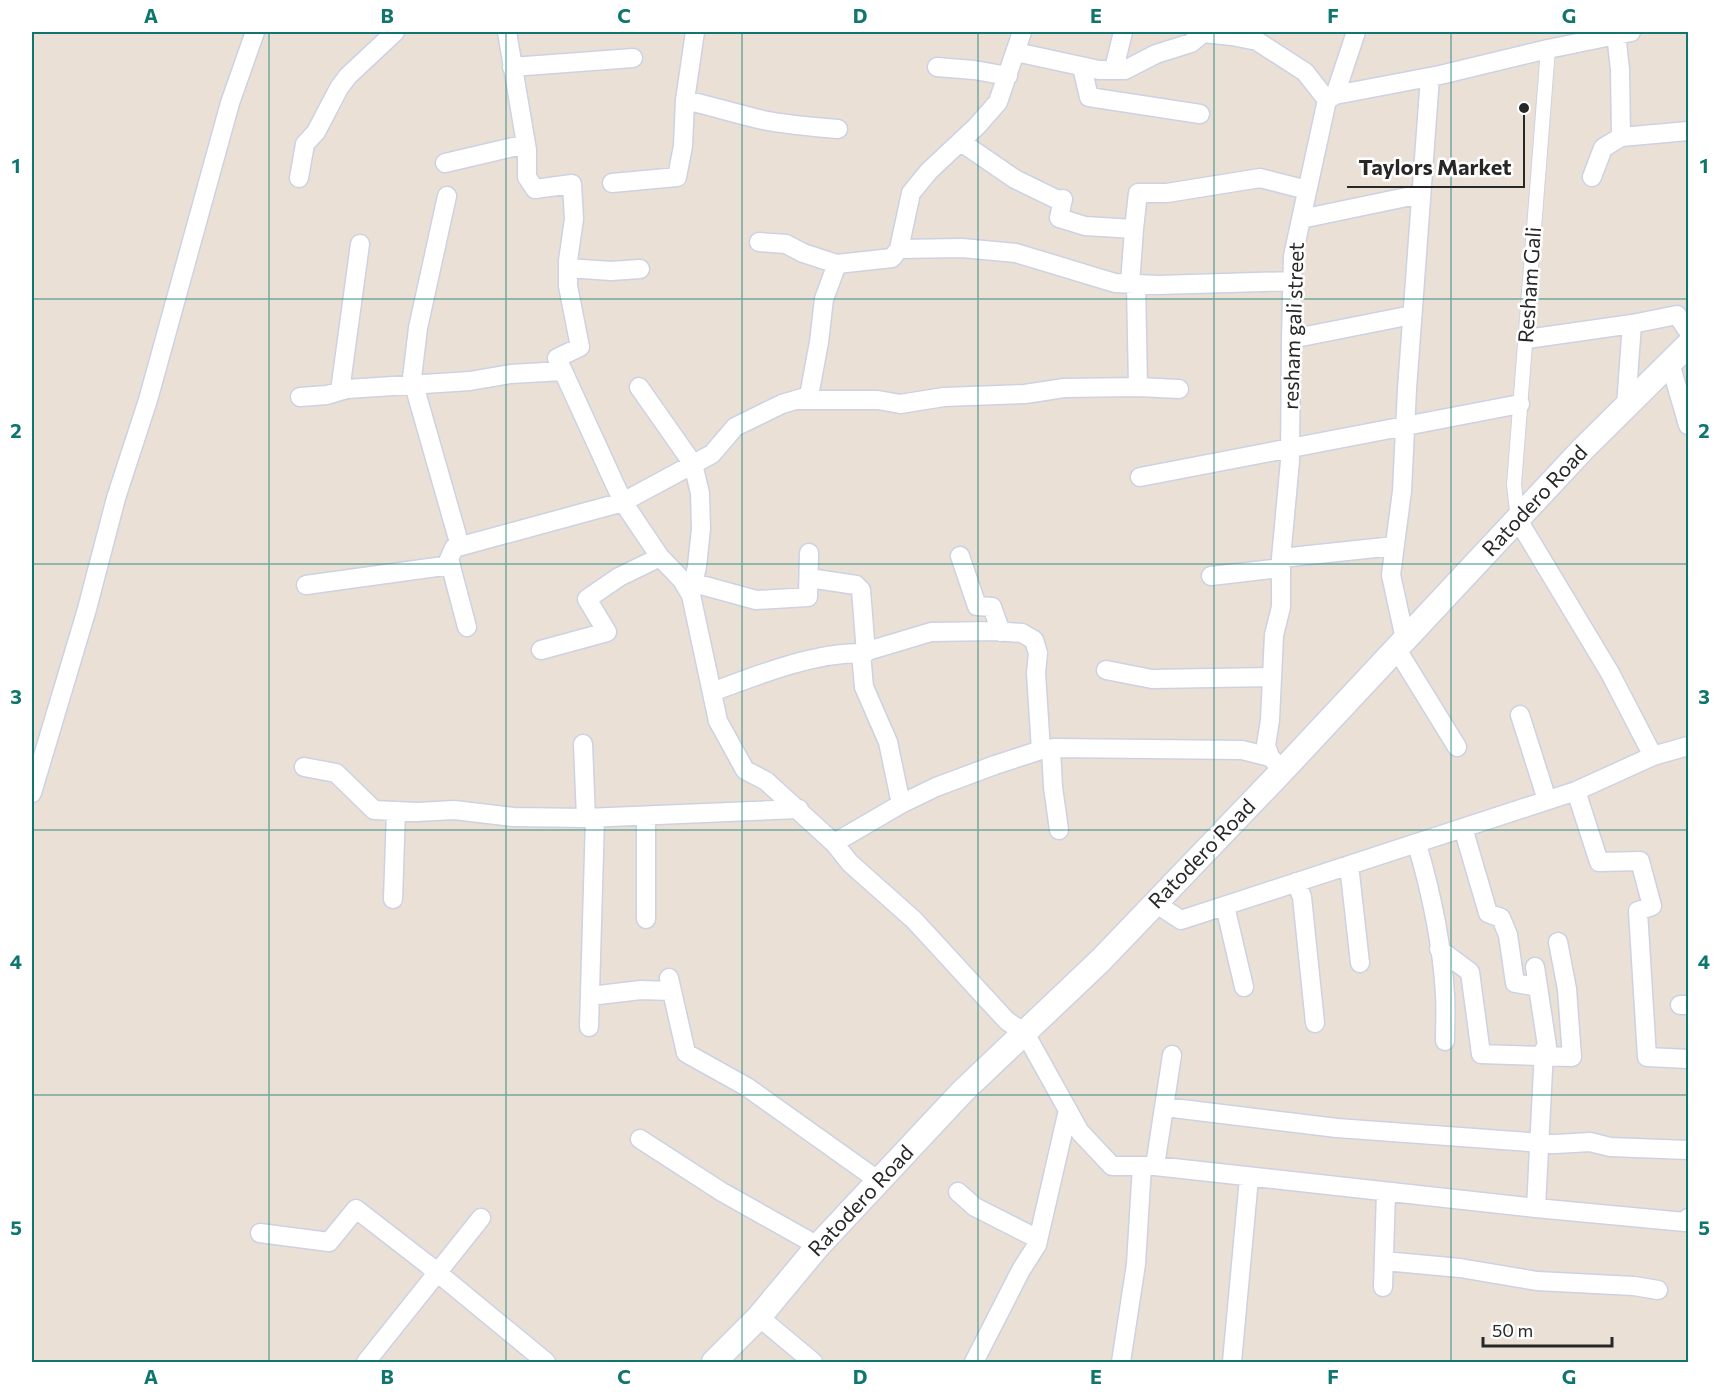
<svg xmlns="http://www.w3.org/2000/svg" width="1720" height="1394" font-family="Commissioner,sans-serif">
  <rect width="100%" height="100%" fill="#ebe0d6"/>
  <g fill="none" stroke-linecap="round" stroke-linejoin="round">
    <defs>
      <path id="pedestrian" d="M1518 519 1514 485 1548 49"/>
      <path id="minor" d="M507 32 527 150V177L535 189 572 184 574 219 568 261V286L580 347 557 358 623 502 660 557 682 580 691 595 718 721 745 770 766 781 834 843 850 863 914 920 1007 1021 1025 1033 1080 1132 1112 1166H1155L1536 1208 1685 1222 1688 1218
        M1616 34 1620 69 1621 137
        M1016 52 1099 70H1125L1156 54 1191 43 1203 33 1232 36 1257 41 1305 72 1327 100
        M512 67 633 58
        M937 67 974 70 1008 76
        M1082 67 1089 97 1200 114
        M1114 69 1123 32
        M1335 95 1356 32
        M685 100C711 106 737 114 763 120 788 125 813 127 838 129
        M961 142 1015 179 1058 200 1063 199 1059 218 1085 226 1134 229 1138 193H1167L1260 178 1307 190
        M445 163 526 144
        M1592 177 1603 148 1621 137 1688 131
        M299 178 305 144 316 132 339 88 348 76 395 32
        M612 183 677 177 683 146 685 100 695 32
        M447 196 418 328 412 378 460 546
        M1301 219 1421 194
        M759 242 786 244 803 253 837 264 892 258 899 249 911 193 929 171 977 126 998 102 1022 32
        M899 249 962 248 1016 253 1115 283 1158 285 1293 281
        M568 268 611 271 640 269
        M1130 284 1134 229
        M1136 284 1138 387
        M1632 324 1677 315 1688 331
        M1291 339 1412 315
        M1527 339 1632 324 1626 406
        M1670 363 1688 425
        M639 387 693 464 700 493 701 529 697 566 691 595
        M340 391 360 244
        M300 397 327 395 347 389 470 381 510 374 563 371
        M798 400H878L900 404 944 397 1025 394 1064 388 1138 387 1179 389
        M1140 477 1520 404
        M1518 520 1610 673 1653 756
        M960 556 977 606 992 607 1001 632
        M1281 558 1394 546
        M1211 576 1281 568
        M809 578 856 585 861 590 866 653
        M694 583 756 600 808 597 809 553
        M306 585 451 565
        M467 627 449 559 454 548 623 502 712 454 735 427 782 404 809 396 819 342 824 299 837 264
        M1405 639 1391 575 1402 491 1407 389 1430 77
        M1396 648 1457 747
        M541 650 607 632 587 599 619 577 660 557
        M861 653 931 632 993 631 1022 633 1034 640 1038 653 1036 673 1041 750
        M1106 670 1152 679 1272 677
        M712 692C758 675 812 653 861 653L864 687 888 742 901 804
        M1520 715 1547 800
        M583 744 586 818
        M1051 749 1053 787 1059 830
        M1270 757 1266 745 1270 720 1274 635 1281 607V558L1290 461 1291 339 1293 256 1327 100 1335 95 1440 75 1548 49 1631 32
        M304 767 336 773 374 810 417 812 454 810 513 817 586 818 799 809
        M1576 791 1599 862 1640 861 1652 906 1638 911 1647 1057 1688 1059
        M32 793 87 609 116 498 148 400 230 103 255 32
        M1463 828 1488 913 1501 918 1508 935 1515 983 1538 987
        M834 843 901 804 936 787 995 765 1041 750 1055 748 1242 750 1270 757 1276 763
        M1417 844C1431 892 1442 943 1445 994 1446 1009 1445 1025 1445 1041
        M1349 865 1360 963
        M1296 882 1302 897 1315 1023
        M393 899 396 811
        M1155 903 1181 920 1576 791 1653 756 1688 746
        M1225 906 1244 987
        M646 919V816
        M1439 949 1470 972 1481 1054 1572 1057 1567 989 1558 942
        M1535 967 1547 1046 1544 1050 1536 1208
        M669 978 686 1053 747 1087 879 1181
        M590 996 641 990 672 991
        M1680 1005H1688
        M589 1027 595 818
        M1165 1107 1337 1128 1556 1144 1590 1142 1610 1147 1688 1150
        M640 1139 722 1192 818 1246
        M1155 1166 1172 1055
        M958 1192 975 1207 1038 1239
        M260 1233 329 1242 356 1209 427 1264 546 1362
        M1384 1261 1460 1268 1537 1281 1634 1286 1658 1290
        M1383 1287 1386 1192
        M759 1317 813 1362
        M366 1362 481 1218
        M974 1362 1021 1270 1037 1245 1068 1110
        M1121 1362 1136 1264 1142 1166
        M1232 1362 1249 1178"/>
      <path id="secondary" d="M714 1362 759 1317 818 1246 962 1092 1101 960 1283 770 1583 449 1688 345"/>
    </defs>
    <use href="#pedestrian" stroke="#ccd2e2" stroke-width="16"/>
    <use href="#minor" stroke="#ccd2e2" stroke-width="21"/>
    <use href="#secondary" stroke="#ccd2e2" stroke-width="27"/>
    <use href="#pedestrian" stroke="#fff" stroke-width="14"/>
    <use href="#minor" stroke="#fff" stroke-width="18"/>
    <use href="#secondary" stroke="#fff" stroke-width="24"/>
  </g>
  <path fill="none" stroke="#0f766e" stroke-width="1.5" stroke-opacity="0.55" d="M269 32V1362M506 32V1362M742 32V1362M978 32V1362M1214 32V1362M1451 32V1362M32 299H1688M32 564H1688M32 830H1688M32 1095H1688"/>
  <g text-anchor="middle" stroke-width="5" stroke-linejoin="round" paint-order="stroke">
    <g font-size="21" fill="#272727" stroke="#fff">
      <text transform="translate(1530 285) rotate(-86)" y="7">Resham Gali</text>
      <text transform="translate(1294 326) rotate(-88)" y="7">resham gali street</text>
      <text transform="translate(1535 501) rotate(-47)" y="7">Ratodero Road</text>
      <text transform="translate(1202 854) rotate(-46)" y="7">Ratodero Road</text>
      <text transform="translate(861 1201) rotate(-47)" y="7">Ratodero Road</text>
    </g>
  </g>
  <path fill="none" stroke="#272727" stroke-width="2" d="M1524 108L1524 187H1347"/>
  <circle fill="#272727" stroke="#fff" stroke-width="2" cx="1524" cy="108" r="6"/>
  <g font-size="22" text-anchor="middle" font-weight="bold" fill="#272727" stroke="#fff" stroke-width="5" stroke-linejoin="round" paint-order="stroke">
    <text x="1435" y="175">Taylors Market</text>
  </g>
  <rect width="1720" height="1394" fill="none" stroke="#ffffff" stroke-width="66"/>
  <path d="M1483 1337v9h129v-9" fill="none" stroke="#272727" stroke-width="3"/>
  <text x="1492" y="1337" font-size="18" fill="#272727" stroke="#ffffff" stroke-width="4.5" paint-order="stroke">50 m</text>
  <rect x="33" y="33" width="1654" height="1328" fill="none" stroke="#0f766e" stroke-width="2"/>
  <g font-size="20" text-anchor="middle" font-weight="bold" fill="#0f766e">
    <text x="151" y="23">A</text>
    <text x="387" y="23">B</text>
    <text x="624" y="23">C</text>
    <text x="860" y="23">D</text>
    <text x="1096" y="23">E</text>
    <text x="1333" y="23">F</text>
    <text x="1569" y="23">G</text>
    <text x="16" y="173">1</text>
    <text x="1704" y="173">1</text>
    <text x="16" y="438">2</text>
    <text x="1704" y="438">2</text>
    <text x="16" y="704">3</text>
    <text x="1704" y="704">3</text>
    <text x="16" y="969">4</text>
    <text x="1704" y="969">4</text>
    <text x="16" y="1235">5</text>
    <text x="1704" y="1235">5</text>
    <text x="151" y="1384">A</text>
    <text x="387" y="1384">B</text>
    <text x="624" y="1384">C</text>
    <text x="860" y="1384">D</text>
    <text x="1096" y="1384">E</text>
    <text x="1333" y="1384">F</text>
    <text x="1569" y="1384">G</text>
  </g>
</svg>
